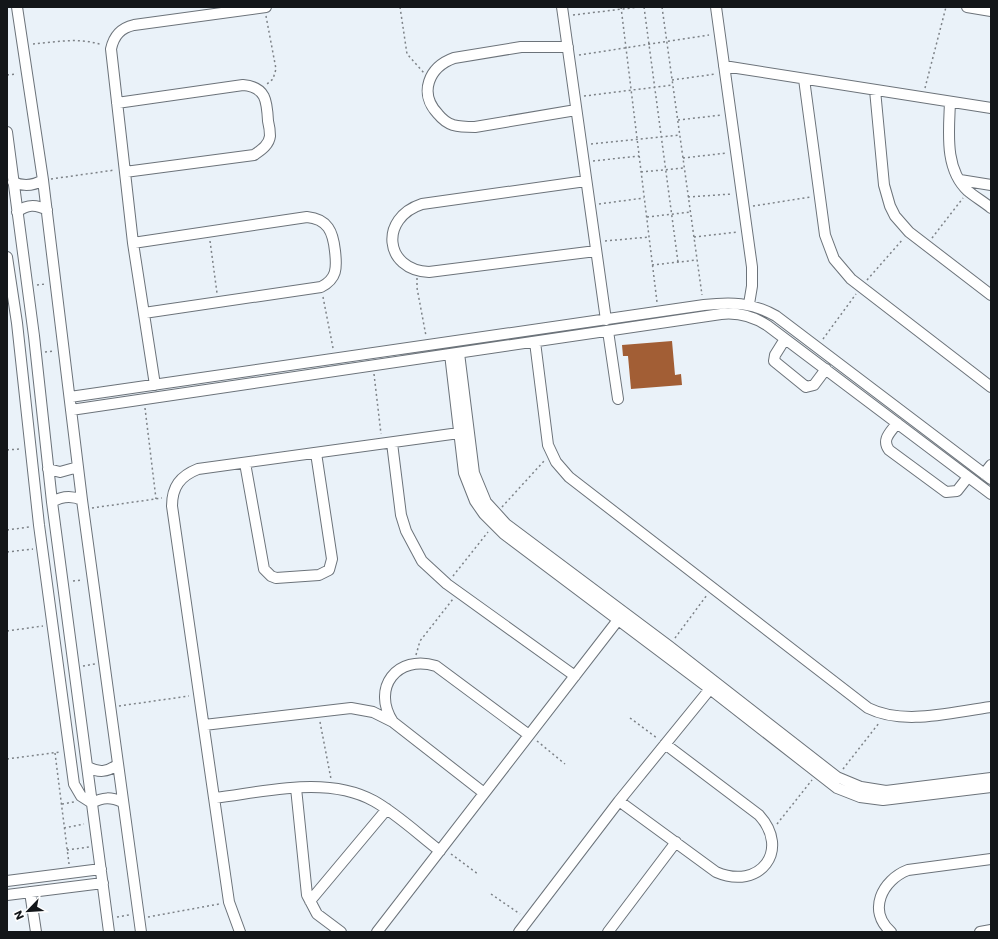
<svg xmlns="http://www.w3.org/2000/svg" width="998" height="939" font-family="Poppins,sans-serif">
  <rect width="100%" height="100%" fill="#eaf2f9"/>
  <path fill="#a25e35" d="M672 341 675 375 681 374 682 385 631 389 628 356H623L622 345Z"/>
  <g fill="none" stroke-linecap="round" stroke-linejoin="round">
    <defs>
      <path id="minor" d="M17 7 43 180 82 500 141 932
        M562 7 606 320
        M716 7 752 267V286L749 304
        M967 7 991 11
        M568 47H521L454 58C429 67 418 93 438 114 442 119 447 123 453 125 460 127 467 127 475 127L576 110
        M724 66 991 108
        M804 79 825 235 834 259 851 279 991 387
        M875 90 884 185 890 206 895 216 909 232 991 295
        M950 102C949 131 944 169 968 191 975 197 984 202 991 208
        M117 103 243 85C266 87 267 101 268 121 269 125 270 131 270 136 269 145 261 150 254 155L125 172
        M7 132 34 336 52 502 109 932
        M960 180 991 185
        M586 181 422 204C379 218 384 270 429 272L596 251
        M13 182C24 187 33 186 43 180
        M17 212C27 204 36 204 47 210
        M133 243 307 217C328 219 333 232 335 251 337 268 337 279 321 287L144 313
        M7 257 17 323 39 525 74 784 81 796 92 803C103 797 111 797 122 802
        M608 331 618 399
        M785 339 775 355 774 361 806 387 814 385 826 369
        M535 342 548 445 556 462 569 477 868 708C904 726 952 712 991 707
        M459 353 474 473 486 502 506 524 669 646 837 777 861 787 886 791 991 778
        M450 354 464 473 475 501 484 514 504 534 710 689 837 788 860 797 883 800 991 787
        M155 385 133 243 111 49C114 35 121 28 134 25L266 7
        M70 397 704 305C730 302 752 302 776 316L991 479
        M71 410 721 314C739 312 753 316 768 326L991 494
        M897 423C891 432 881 439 889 450L946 492 957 491 968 477
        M392 443 401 515 406 531 422 561 447 584 575 676
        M245 463 264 569 271 576 276 578 319 575 329 570 332 559 316 453
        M48 469 60 472 78 467
        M984 474 991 465
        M52 502C62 496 71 495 82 500
        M393 722C371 688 397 654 436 666L529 735
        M204 725 351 708 373 712 393 722 484 793
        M88 767C99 773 107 772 117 765
        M296 788 307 895 317 914 341 932
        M214 798C265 792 327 775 374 801 397 814 418 834 440 851
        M619 801 716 872C760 891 791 850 759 815L665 744
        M7 881 101 869
        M30 892 36 932
        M7 895 103 883
        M310 901 387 809
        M240 932 229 902 172 506C172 487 180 476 198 469L459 433
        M377 932 618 620
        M519 932 619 801 710 689
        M608 932 676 842
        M891 932C867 911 882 880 908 870L991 859
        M980 932 991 930"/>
    </defs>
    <use href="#minor" stroke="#6c737a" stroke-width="12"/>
    <path stroke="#7d8287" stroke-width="1.5" stroke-dasharray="2 3" stroke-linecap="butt" d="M400 7 407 54 424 73
      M621 7 657 302
      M644 7 678 262
      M662 7 702 295
      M573 15 639 7
      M266 16 276 69 273 79 267 84
      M33 44C55 42 80 37 102 45
      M579 55 709 35
      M7 75 17 74
      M672 80 716 74
      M925 88 946 7
      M584 96 673 85
      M678 120 722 115
      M591 144 680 135
      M683 158 727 153
      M593 161 639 156
      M641 172 684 168
      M51 179 115 170
      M688 197 732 194
      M599 204 644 198
      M753 206 811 197
      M647 217 691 212
      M694 237 738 232
      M932 238 963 198
      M210 241 217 293
      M605 241 649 237
      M652 265 697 260
      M417 278V288L426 336
      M867 280 903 239
      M37 285 45 284
      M323 297 333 348
      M823 339 856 294
      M45 352 54 351
      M374 374 381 434
      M145 408 156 499
      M7 450 20 449
      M502 507 544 461
      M92 508 162 498
      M7 530 29 527
      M7 552 33 549
      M453 576 488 532
      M73 581 83 580
      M7 631 43 626
      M675 638 707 595
      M416 655 420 641 453 599
      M83 666 95 664
      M119 706 189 696
      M630 718 657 738
      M320 722 331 779
      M537 741 565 764
      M55 753 69 864
      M7 759 60 752
      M843 769 879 723
      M62 804 74 802
      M777 824 812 780
      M64 828 84 824
      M67 850 89 847
      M451 854 478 874
      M491 894 520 914
      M117 917 129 915
      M148 917 219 904"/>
    <use href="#minor" stroke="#fff" stroke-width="10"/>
  </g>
  <rect width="998" height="939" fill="none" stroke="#131619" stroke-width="16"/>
  <g transform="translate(28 911) rotate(245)" stroke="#fefefe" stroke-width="3" paint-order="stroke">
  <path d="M0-3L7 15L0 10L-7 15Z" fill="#131619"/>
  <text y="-6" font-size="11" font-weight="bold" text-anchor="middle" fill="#131619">N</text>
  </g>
</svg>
